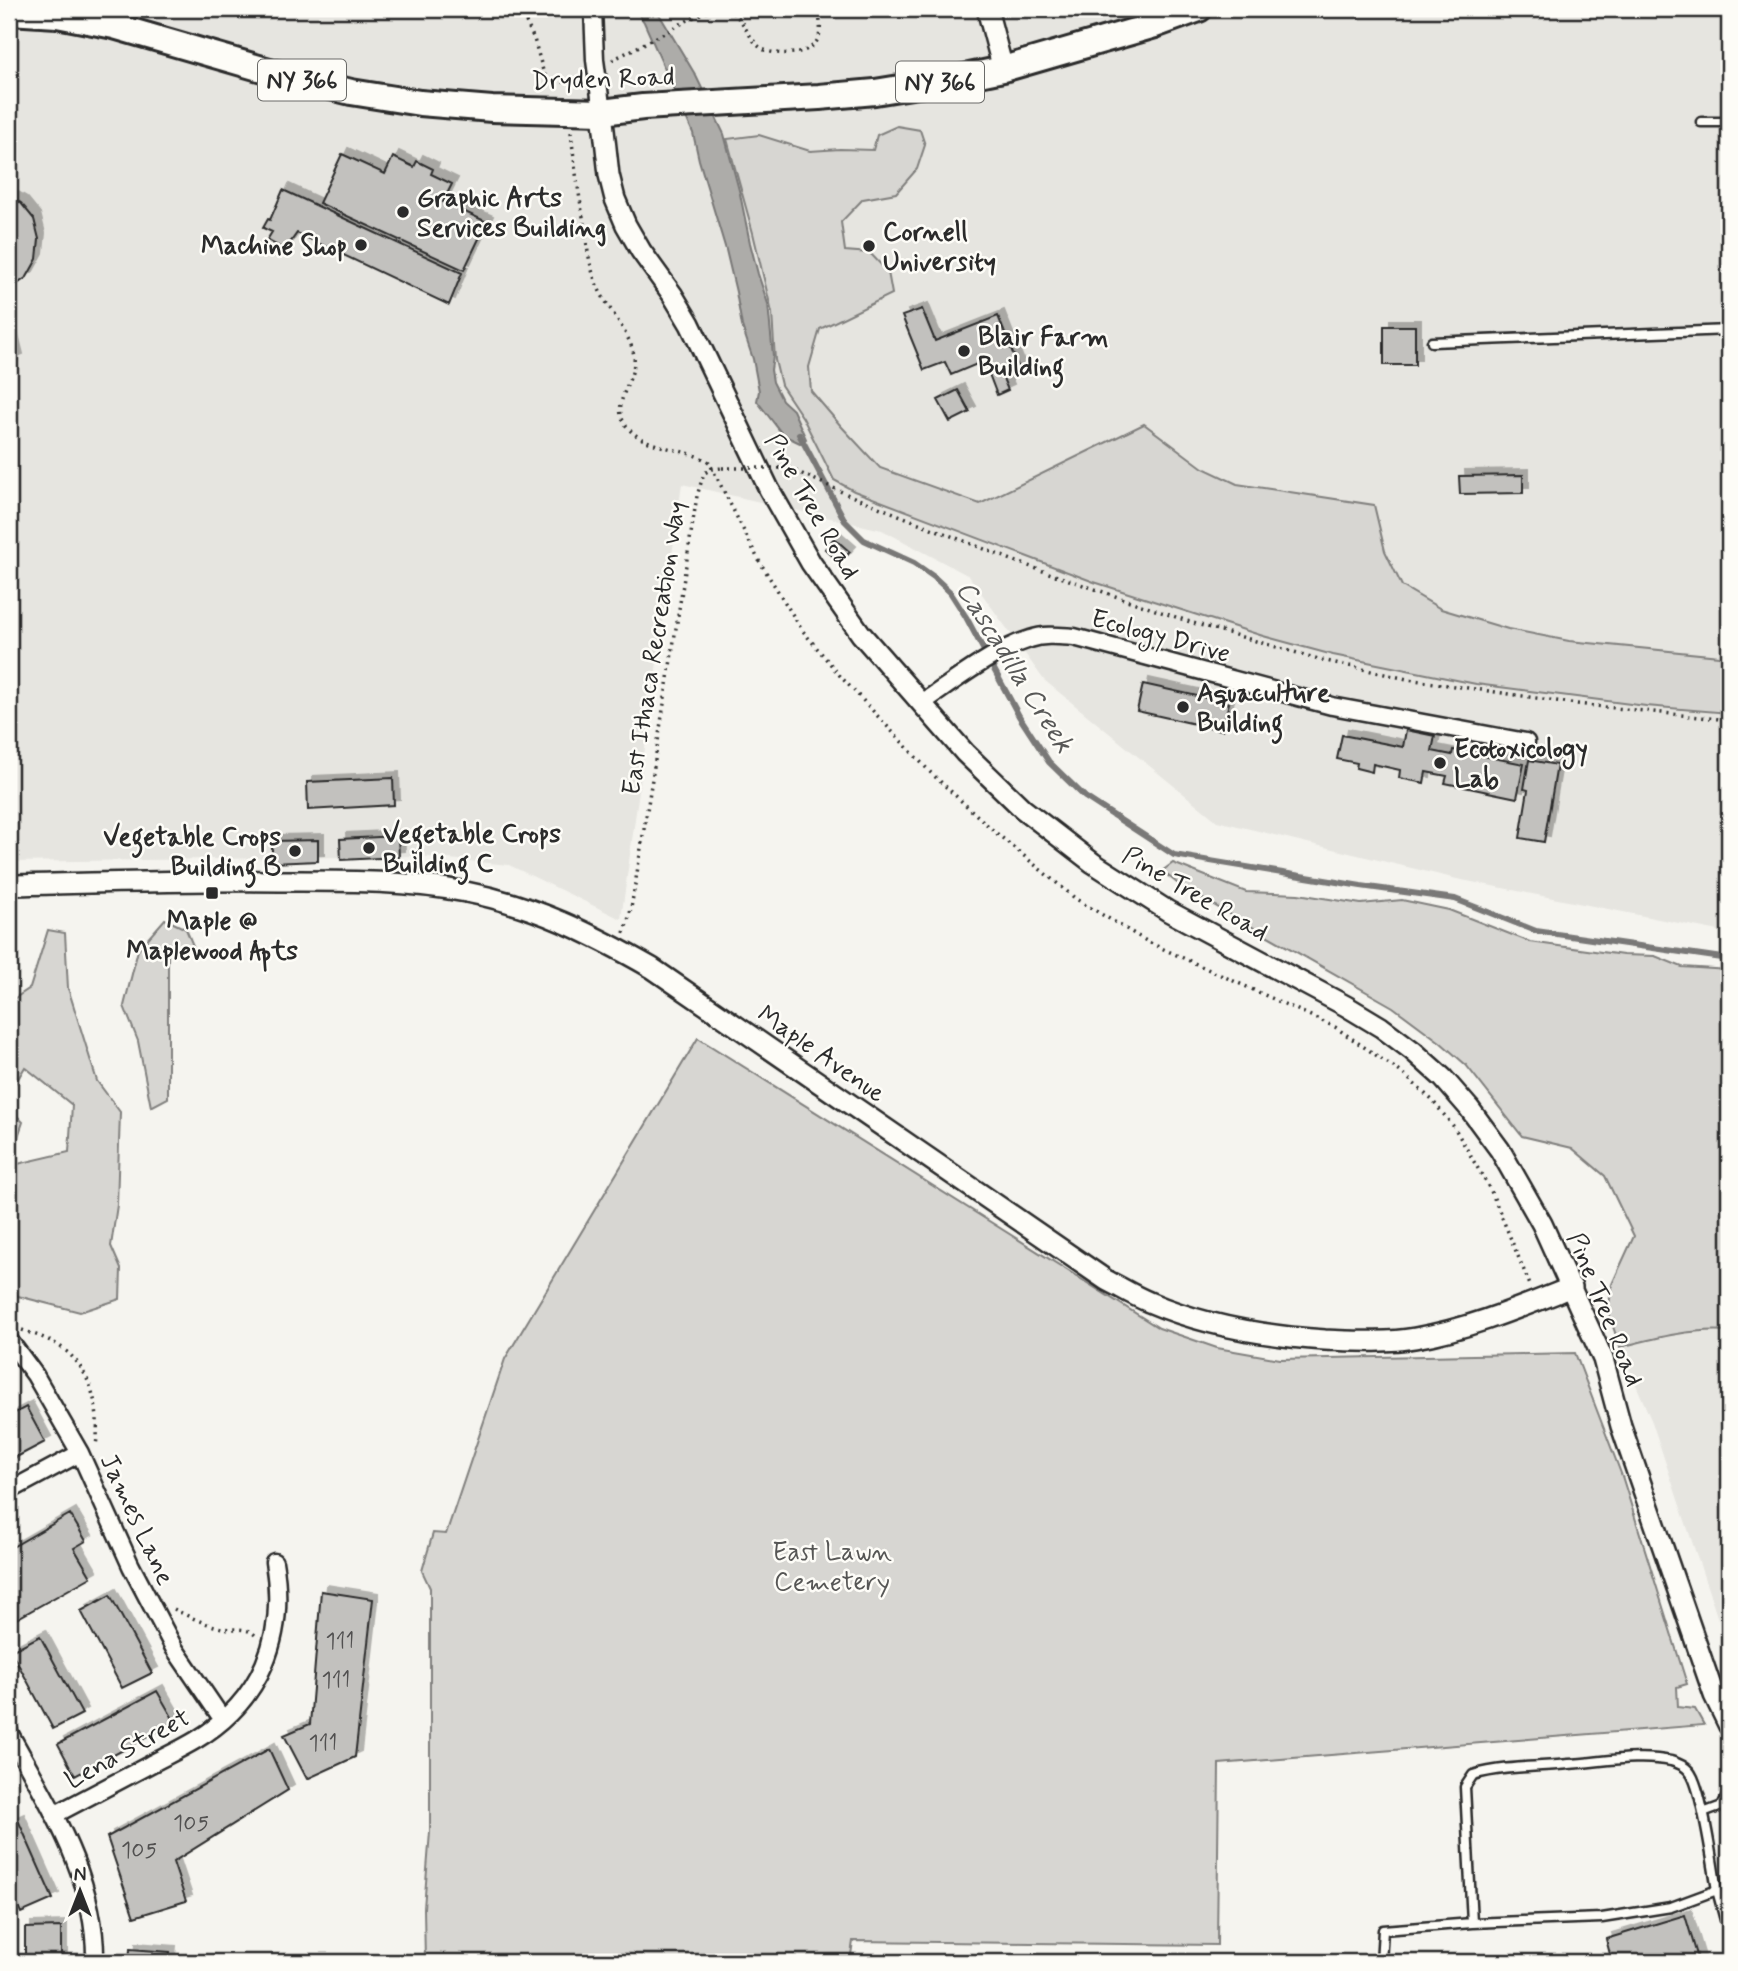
<svg xmlns="http://www.w3.org/2000/svg" width="1738" height="1971" font-family="Mynerve,sans-serif">
  <defs>
    <filter id="shadow"><feDropShadow dx="6" dy="-6" stdDeviation="0" flood-color="#0004"/></filter>
  </defs>
  <rect width="100%" height="100%" fill="#f5f4ef"/>
  <filter id="ink" filterUnits="userSpaceOnUse"><feTurbulence type="fractalNoise" baseFrequency=".0143" numOctaves="2"/><feDisplacementMap in="SourceGraphic" scale="14" xChannelSelector="R" yChannelSelector="G"/><feConvolveMatrix kernelMatrix="1 2 1 2 8 2 1 2 1" color-interpolation-filters="sRGB"/></filter>
  <g filter="url(#ink)">
    <path fill="#e6e5e0" d="M9 9H1729V933L1457 879 1217 821 1044 680 969 576 882 530 682 484 621 919 509 865 419 856 9 862Z
      M1716 1330 1729 1331V1652L1652 1422 1620 1347 1661 1336Z"/>
    <path fill="#d7d6d2" stroke="#81807e" stroke-width="2" d="M897 126 920 130 925 145 917 169 896 193 863 199 841 222 845 251 870 253 888 272 892 294 820 329 809 367 811 391 841 426 880 468 980 504 1144 424 1203 468 1237 484 1374 505 1385 551 1402 586 1441 609 1508 629 1569 641 1729 657V713L1646 706 1476 684 1333 655 1263 636 1094 582 854 491 834 480 803 418 781 385 775 360 772 313 753 233 727 139 759 135 810 151 840 149 873 150 877 135Z
      M1173 863 1246 892 1298 894 1361 904 1402 900 1449 910 1530 942 1623 955 1655 956 1682 967 1729 970V1331C1692 1328 1655 1338 1620 1347L1608 1312 1612 1284 1634 1236 1605 1176 1572 1148 1522 1136 1466 1065 1440 1042 1393 1007 1182 887 1162 871Z
      M165 919 186 929 194 948 168 949V1098L151 1107 138 1041 124 1006 138 950Z
      M48 930 65 933 68 988 97 1081 120 1112 117 1205 111 1246 121 1269 120 1299 80 1312 18 1296 9 1284V1166L69 1152 72 1105 25 1067 9 1094V1002L30 988Z
      M698 1038 1159 1328 1217 1348 1280 1359 1575 1353 1622 1476 1687 1684 1677 1687 1678 1707 1695 1709 1704 1725 1219 1764 1217 1945 853 1941 850 1962H425L424 1908 430 1832V1588L422 1571 433 1533 446 1534 505 1359Z
      M9 1108 23 1122 9 1163Z"/>
    <path fill="#adaca9" stroke="#797877" stroke-width="2" d="M635 9H656L696 76 724 134 740 194 750 243 758 274 768 304 773 356 771 370 773 382 782 400 793 410 806 439 800 443 783 435 757 401 759 391 753 359 742 326 736 292 726 250 699 160 693 133 644 22Z"/>
    <g fill="none" stroke-linecap="round" stroke-linejoin="round">
      <path stroke="#797877" stroke-width="6" d="M799 434 845 521 864 540 914 563 934 577 950 592 966 617 1019 716 1049 762 1085 797 1174 855 1361 886 1455 899 1536 931 1729 959"/>
    </g>
    <path fill="#c2c1be" stroke="#2b2b2b" stroke-width="2" filter="url(#shadow)" d="M342 154 385 174 393 157 414 167 417 161 433 169 431 174 452 184 443 202 487 222 464 270 319 203Z
      M283 190 462 273 449 305 297 233 285 250 267 240 272 232 263 228 268 219 270 220Z
      M9 196 21 203 34 219 39 239 37 259 27 277 9 290Z
      M922 309 935 341 998 316 1019 369 1002 376 1008 390 997 395 984 361 951 375 945 362 924 370 902 316Z
      M1384 326H1415V365H1384Z
      M9 336H11L17 360 9 363Z
      M958 390 970 412 950 422 938 400Z
      M1523 475V493L1460 494 1459 476Z
      M834 538 850 552 840 563 825 549Z
      M1143 684 1229 703 1222 730 1137 711Z
      M1406 730 1435 736 1432 751 1452 755 1453 750 1524 764 1517 798 1445 783 1447 776 1426 772 1424 783 1399 778 1400 770 1373 764 1372 772 1356 768 1357 763 1337 759 1342 735 1403 747Z
      M1529 760 1557 765 1544 842 1520 838 1528 790 1524 789Z
      M393 778 394 805 308 810 307 782Z
      M398 836 399 857 341 860 340 839Z
      M318 840V861L272 863V841Z
      M26 1407 45 1442 9 1461V1416Z
      M70 1514 86 1541 74 1548 91 1577 9 1623V1549Z
      M321 1591 373 1599 355 1757 307 1779 284 1735 310 1724Z
      M110 1595 152 1673 122 1688 81 1611Z
      M40 1636 82 1714 53 1729 11 1651Z
      M157 1691 175 1722 75 1776 58 1744Z
      M269 1749 288 1790 173 1862 186 1901 134 1917 107 1837Z
      M18 1820 53 1899 21 1913 9 1885V1824Z
      M1685 1915 1699 1962H1612L1606 1939Z
      M61 1927V1962H25V1928Z
      M130 1949 170 1952 169 1962H129Z"/>
    <g fill="none" stroke-linecap="round" stroke-linejoin="round">
      <defs>
        <path id="service" d="M1701 122H1729
          M1432 342 1729 330
          M1729 1792 1722 1806 1729 1809
          M1703 1813 1722 1806
          M1717 1890 1729 1935
          M1381 1962 1383 1930 1472 1923 1602 1918 1671 1907 1717 1890C1713 1868 1702 1785 1689 1771 1685 1766 1678 1763 1671 1761 1639 1754 1602 1762 1569 1764 1538 1767 1504 1766 1473 1775L1465 1787 1472 1923"/>
        <path id="minor" d="M593 9 595 60 602 112
          M922 703C953 682 994 650 1030 639 1045 634 1059 636 1074 637L1332 706 1526 742
          M9 1340 35 1375 80 1453 131 1566 174 1648 223 1720
          M9 1491 80 1453
          M9 1732C48 1804 97 1877 95 1962
          M54 1815C85 1799 117 1782 149 1765 164 1757 181 1749 196 1740 261 1701 287 1636 274 1562"/>
        <path id="tertiary" d="M987 9 1003 69
          M602 112 609 175 615 199 626 225 641 251 672 294 690 324 769 489 811 563 861 634 965 753 1023 809 1093 863 1168 911 1346 1006 1381 1027 1413 1051 1443 1078 1469 1108 1500 1150 1542 1224 1603 1359 1621 1426 1714 1695 1729 1726
          M9 885C99 883 190 880 280 881 343 881 404 880 466 892 534 905 593 934 652 968L1106 1280C1120 1287 1134 1296 1149 1302 1205 1326 1264 1336 1325 1340 1354 1341 1386 1343 1415 1338 1469 1329 1521 1307 1572 1287"/>
        <path id="primary" d="M9 12 57 15 114 26 290 77 351 92 420 103 492 109 602 112 643 107 819 97 875 92 955 79 1003 69 1155 25 1199 9"/>
      </defs>
      <use href="#service" stroke="#2b2b2b" stroke-width="13"/>
      <use href="#minor" stroke="#2b2b2b" stroke-width="21"/>
      <use href="#tertiary" stroke="#2b2b2b" stroke-width="24"/>
      <use href="#primary" stroke="#2b2b2b" stroke-width="30"/>
      <path stroke="#2b2b2b" stroke-width="3.5" stroke-dasharray="2 5" stroke-linecap="butt" d="M520 9 534 39 544 74 550 81 568 82 580 76
        M612 60C632 50 651 40 670 30 685 22 703 10 720 9 745 9 746 44 767 51 783 56 814 55 819 36 822 27 819 17 818 9
        M571 132C574 161 578 189 583 217 586 239 588 259 595 280 603 304 631 333 634 356 637 380 608 404 627 427 646 450 685 447 709 462L758 559 802 630 842 678 931 773 995 832 1076 899 1148 942 1335 1027 1402 1073 1432 1100 1454 1127 1491 1191 1530 1285
        M789 468 851 496 1017 562 1193 623 1322 660 1407 679 1577 704 1729 720
        M624 933 630 914 638 867 697 496 704 473 713 469 722 468
        M22 1330C36 1335 50 1339 62 1348 92 1369 101 1412 96 1446
        M174 1609C189 1617 205 1624 222 1628 233 1630 247 1627 255 1635"/>
      <use href="#service" stroke="#fdfcf7" stroke-width="8"/>
      <use href="#minor" stroke="#fdfcf7" stroke-width="16"/>
      <use href="#tertiary" stroke="#fdfcf7" stroke-width="19"/>
      <use href="#primary" stroke="#fdfcf7" stroke-width="24"/>
      <path stroke="#2b2b2b" stroke-width="3.5" stroke-dasharray="2 5" stroke-linecap="butt" d="M722 468H789"/>
    </g>
  </g>
  <g fill="#2b2b2b" stroke="#fdfcf7" stroke-width="2.5">
    <circle cx="403" cy="212" r="7"/>
    <circle cx="361" cy="245" r="7"/>
    <circle cx="869" cy="246" r="7"/>
    <circle cx="964" cy="351" r="7"/>
    <circle cx="1183" cy="707" r="7"/>
    <circle cx="1440" cy="763" r="7"/>
    <circle cx="369" cy="848" r="7"/>
    <circle cx="295" cy="851" r="7"/>
    <rect x="205" y="886" width="14" height="14" rx="3.5"/>
  </g>
  <g text-anchor="middle" stroke-width="5" stroke-linejoin="round" paint-order="stroke">
    <g font-size="23" fill="#515050">
      <text x="340" y="1648">111</text>
      <text x="336" y="1687">111</text>
      <text x="323" y="1750">111</text>
      <text x="191" y="1830">105</text>
      <text x="139" y="1857">105</text>
    </g>
    <g fill="#fdfcf7" stroke="#6a6a68" stroke-width="2">
      <rect x="258" y="59.5" width="88" height="41" rx="5"/>
      <rect x="896" y="61.5" width="88" height="41" rx="5"/>
    </g>
    <g font-size="24" font-weight="bold" fill="#2b2b2b">
      <text x="302" y="88">NY 366</text>
      <text x="940" y="90">NY 366</text>
    </g>
    <g font-size="26" fill="#2b2b2b" stroke="#fdfcf7">
      <text transform="translate(603 78) rotate(-2)" y="9">Dryden Road</text>
      <text transform="translate(813 506) rotate(60)" y="9">Pine Tree Road</text>
      <text transform="translate(1161 635) rotate(15)" y="9">Ecology Drive</text>
      <text transform="translate(653 648) rotate(-81)" y="9">East Ithaca Recreation Way</text>
      <text transform="translate(1196 893) rotate(30)" y="9">Pine Tree Road</text>
      <text transform="translate(822 1053) rotate(35)" y="9">Maple Avenue</text>
      <text transform="translate(1606 1309) rotate(68)" y="9">Pine Tree Road</text>
      <text transform="translate(138 1519) rotate(65)" y="9">James Lane</text>
      <text transform="translate(127 1748) rotate(-29)" y="9">Lena Street</text>
    </g>
    <g font-size="26" font-weight="bold" fill="#2b2b2b" stroke="#fdfcf7" text-anchor="start">
      <text x="417" y="206">Graphic Arts<tspan x="417" dy="30">Services Building</tspan></text>
      <text x="883" y="240">Cornell<tspan x="883" dy="30">University</tspan></text>
      <text x="347" y="254" text-anchor="end">Machine Shop</text>
      <text x="978" y="345">Blair Farm<tspan x="978" dy="30">Building</tspan></text>
      <text x="1197" y="701">Aquaculture<tspan x="1197" dy="30">Building</tspan></text>
      <text x="1454" y="757">Ecotoxicology<tspan x="1454" dy="30">Lab</tspan></text>
      <text x="383" y="842">Vegetable Crops<tspan x="383" dy="30">Building C</tspan></text>
      <text x="281" y="845" text-anchor="end">Vegetable Crops<tspan x="281" dy="30">Building B</tspan></text>
      <text x="212" y="929" text-anchor="middle">Maple @<tspan x="212" dy="30">Maplewood Apts</tspan></text>
    </g>
    <g font-size="26" fill="#565655" stroke="#fdfcf7">
      <text x="832" y="1560">East Lawn<tspan x="832" dy="30">Cemetery</tspan></text>
    </g>
    <g font-size="28" font-style="italic" fill="#585857" stroke="#fdfcf7">
      <text transform="translate(1016 666) rotate(58)" y="10">Cascadilla Creek</text>
    </g>
  </g>
  <rect width="1738" height="1971" fill="none" stroke="#fdfcf7" stroke-width="35"/>
  <rect x="18" y="18" width="1703" height="1936" fill="none" stroke="#2b2b2b" stroke-width="2.5" filter="url(#ink)"/>
  <g transform="translate(80 1891)" stroke="#fdfcf7" stroke-width="5" paint-order="stroke">
  <path d="M0-5L12 26L0 18L-12 26Z" fill="#2b2b2b"/>
  <text y="-10" font-size="19" font-weight="bold" text-anchor="middle" fill="#2b2b2b">N</text>
  </g>
</svg>
